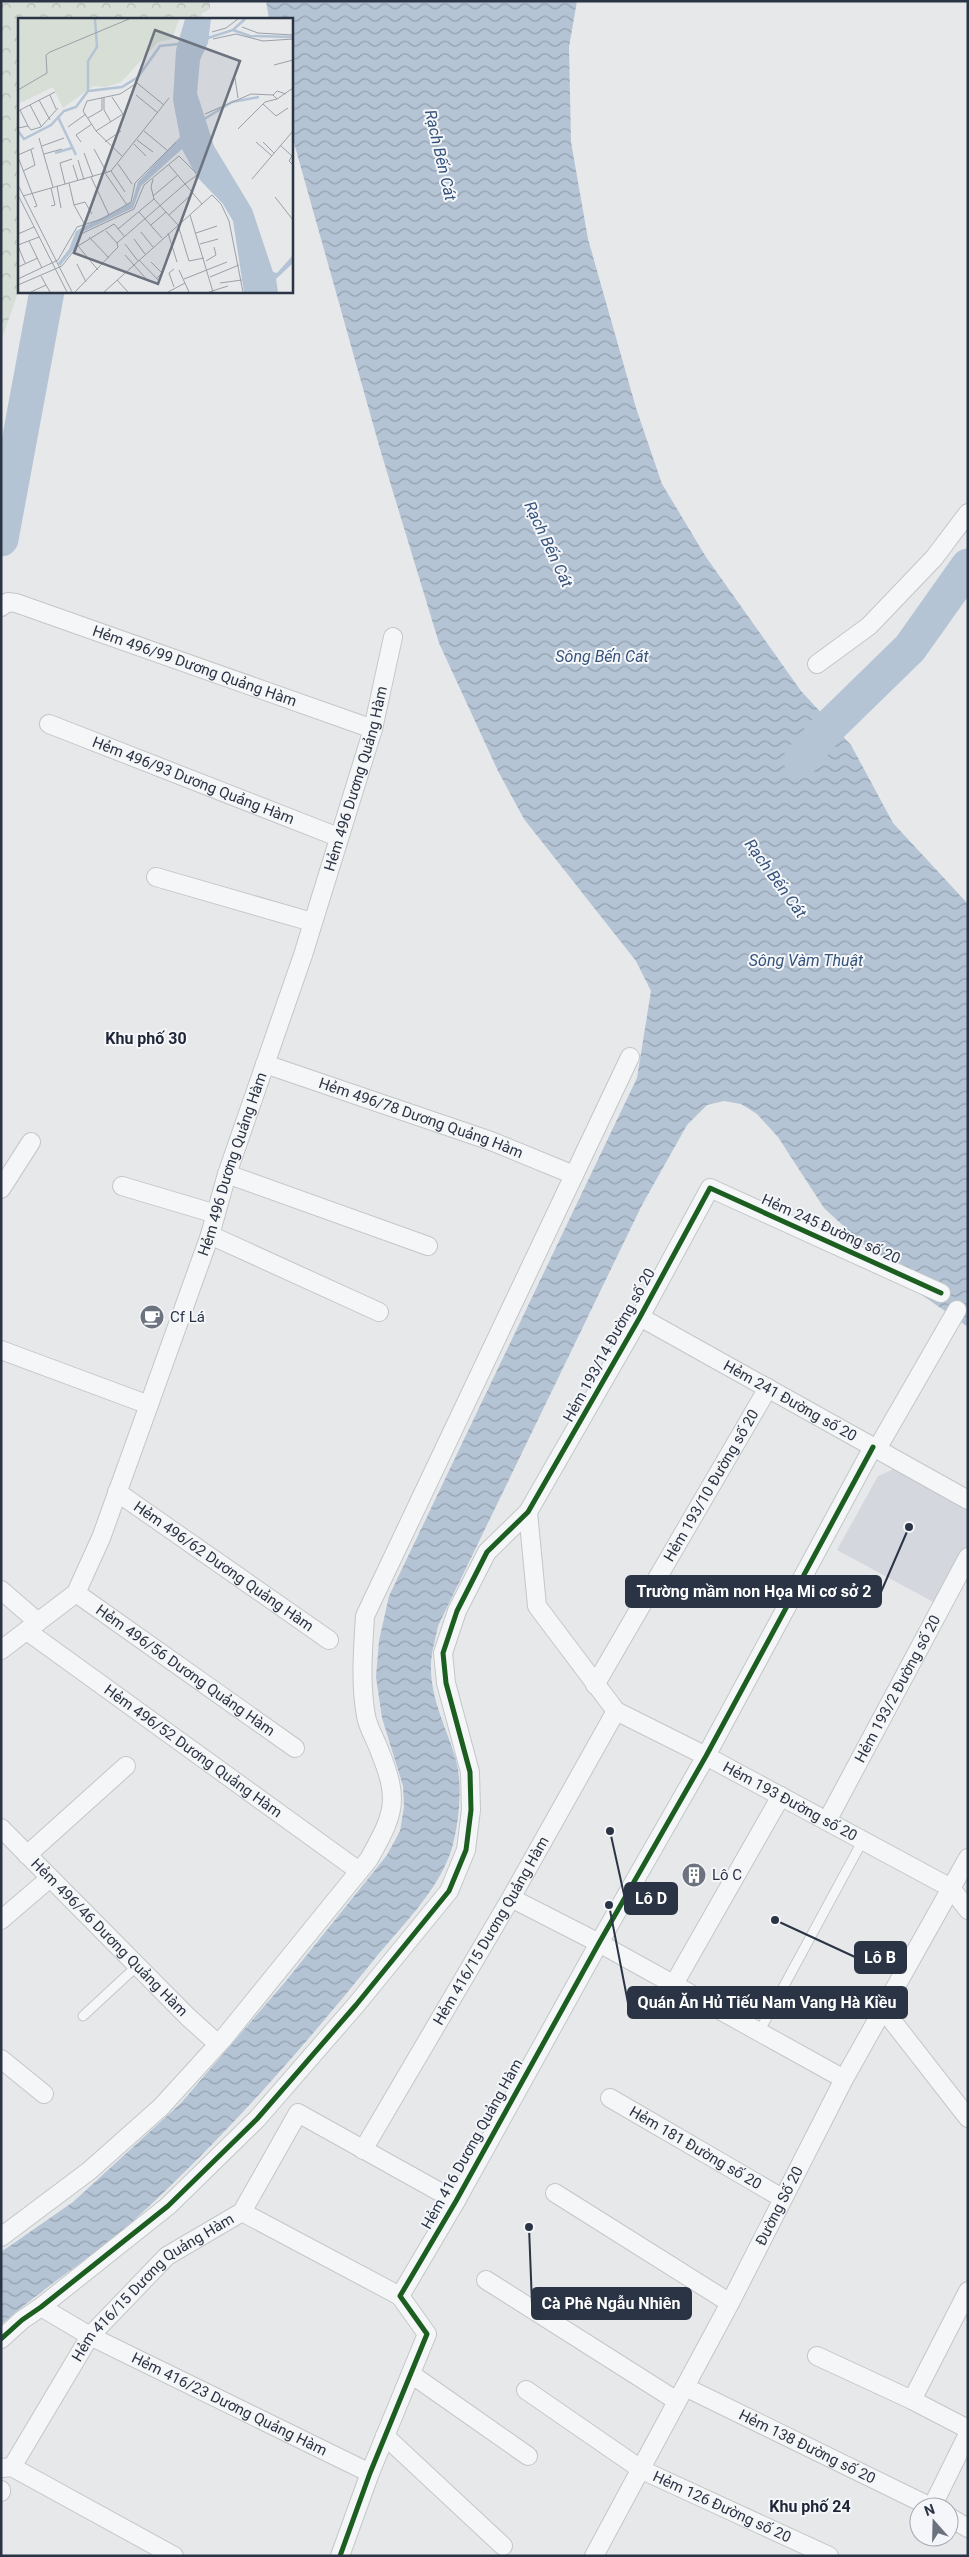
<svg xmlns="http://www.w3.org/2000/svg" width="969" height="2557" font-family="Roboto,sans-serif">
  <defs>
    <pattern id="park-crowns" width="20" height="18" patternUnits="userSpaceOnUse" patternTransform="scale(1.25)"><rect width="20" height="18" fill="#d6ded6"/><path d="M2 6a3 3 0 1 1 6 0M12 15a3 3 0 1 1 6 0" fill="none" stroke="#b8bfb9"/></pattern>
    <pattern id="water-waves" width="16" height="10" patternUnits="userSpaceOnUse" patternTransform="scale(1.25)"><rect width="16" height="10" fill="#b4c4d5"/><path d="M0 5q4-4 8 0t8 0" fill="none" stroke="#93a0af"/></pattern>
  </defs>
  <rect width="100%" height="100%" fill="#e6e8ea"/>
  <path fill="#d4d7dd" d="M894 1469 911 1475 968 1505V1549L937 1604 837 1550 878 1476Z"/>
  <path fill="url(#park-crowns)" d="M1 1H210V9L201 14 202 19H19V290L1 341Z"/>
  <path fill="url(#water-waves)" d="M266 1H577L569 47 571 142 588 239 636 408 662 484 706 557 801 691 851 745 893 823 968 904V1327L906 1284 824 1208 778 1137 757 1114 741 1104 724 1101 707 1105 687 1125 642 1205 438 1626C436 1638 431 1652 431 1665 430 1699 447 1728 456 1760 463 1786 459 1822 452 1848 439 1891 400 1927 373 1961 298 2054 219 2143 131 2223 90 2259 42 2288 1 2325V2252L73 2202 181 2103 285 1982 387 1855 400 1831 404 1807 403 1786 382 1718 376 1677 379 1641 389 1596 637 1078 651 991 636 961 524 819 498 771 439 643 380 449 291 132V19H269Z"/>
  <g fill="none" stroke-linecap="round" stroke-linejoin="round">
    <path stroke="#b4c4d5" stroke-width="35" d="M1 539 47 291
      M801 760 826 730 910 648 968 566"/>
    <defs>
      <path id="lane" d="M83 2016 137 1966
        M759 2032 863 1840"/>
      <g id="street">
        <path id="s1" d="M1 607 8 602 16 603 373 729"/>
        <path d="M817 664 869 626 934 558 968 513"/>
        <path id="s2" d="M49 724 338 837"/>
        <path d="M156 877 312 922"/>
        <path id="s3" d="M265 1064 491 1141 574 1175"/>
        <path d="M227 1174 428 1246"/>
        <path d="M122 1186 216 1214"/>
        <path d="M1 1189 31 1142"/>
        <path d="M210 1235 379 1312"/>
        <path id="s4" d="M640 1317 968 1500"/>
        <path d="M1 1350 149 1405"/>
        <path d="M877 1449 957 1310"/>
        <path id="s5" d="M117 1492 329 1640"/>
        <path id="s6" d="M528 1512 537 1606 616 1711 706 1756 951 1888 968 1910"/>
        <path d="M1 1590 38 1622"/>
        <path id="s7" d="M76 1593 295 1748"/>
        <path id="s8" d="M27 1631 359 1871"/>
        <path id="s9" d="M1 1650 76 1593 101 1538 210 1235 227 1174 303 955 373 729 393 637"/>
        <path id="s10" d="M595 1685 768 1388"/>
        <path id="s11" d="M827 1821 968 1557"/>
        <path id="s12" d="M1 1828 188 2017 218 2044"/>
        <path d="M27 1855 126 1766"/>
        <path d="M511 1898 599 1943 844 2079"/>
        <path d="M1 1920 50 1878"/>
        <path d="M674 1984 781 1796"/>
        <path d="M883 2009 968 2118"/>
        <path d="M1 2059 44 2094"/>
        <path id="s13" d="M610 2098 782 2198"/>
        <path id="s14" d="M363 2150 511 1898 616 1711"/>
        <path d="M555 2193 730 2303"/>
        <path d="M242 2212 400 2296"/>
        <path d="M1 2237 89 2171 161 2107 223 2039 369 1859C394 1814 400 1801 380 1752 376 1740 368 1728 366 1716 360 1682 363 1650 365 1616L630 1057"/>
        <path d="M486 2280 677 2401"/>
        <path id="s15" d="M41 2307 90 2336 370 2473"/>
        <path d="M1 2339 22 2320 41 2307 168 2206 257 2119 356 2005 449 1891 466 1850 471 1810 470 1772 446 1683 443 1653 457 1611 487 1552 528 1512 640 1317 710 1188 941 1293"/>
        <path d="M817 2356 912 2400 968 2429"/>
        <path d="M411 2374 528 2456"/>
        <path id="s16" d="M685 2387 931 2507"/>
        <path id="s17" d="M526 2390 642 2470 829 2556"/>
        <path d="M912 2400 968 2291"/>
        <path d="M385 2436 503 2546"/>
        <path id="s18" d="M12 2467 90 2336 167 2256 242 2212 298 2113 456 2201"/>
        <path d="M2 2468 12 2467 174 2556"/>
        <path d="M1 2490V2492"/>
        <path d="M932 2507 968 2434"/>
        <path d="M949 2517 968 2528"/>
        <path d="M340 2556 370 2473 427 2334 400 2296 456 2201 599 1943 706 1756 873 1447"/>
        <path id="s19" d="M594 2556 730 2303 844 2079 968 1858"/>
      </g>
    </defs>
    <use href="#lane" stroke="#c4c6c8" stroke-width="11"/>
    <use href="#street" stroke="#c4c6c8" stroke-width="20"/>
    <use href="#lane" stroke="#f5f6f7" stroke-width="9"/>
    <use href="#street" stroke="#f5f6f7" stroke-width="18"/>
    <defs>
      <path id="cycleway" d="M1 2339 22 2320 41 2307 168 2206 257 2119 356 2005 449 1891 466 1850 471 1810 470 1772 446 1683 443 1653 457 1611 487 1552 528 1512 640 1317 710 1188 941 1293
        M340 2556 370 2473 427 2334 400 2296 456 2201 599 1943 706 1756 873 1447"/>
    </defs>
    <use href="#cycleway" stroke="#f4f6f9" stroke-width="8"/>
    <use href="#cycleway" stroke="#1b5e20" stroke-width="5"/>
  </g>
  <defs>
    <symbol id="cafe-disc" viewBox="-11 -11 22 22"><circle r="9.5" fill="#6c737f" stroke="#f4f6f9"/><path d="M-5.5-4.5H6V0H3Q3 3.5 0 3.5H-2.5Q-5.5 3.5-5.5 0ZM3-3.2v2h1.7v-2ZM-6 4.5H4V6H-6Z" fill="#fff"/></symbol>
    <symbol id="building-disc" viewBox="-11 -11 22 22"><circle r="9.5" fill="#6c737f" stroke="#f4f6f9"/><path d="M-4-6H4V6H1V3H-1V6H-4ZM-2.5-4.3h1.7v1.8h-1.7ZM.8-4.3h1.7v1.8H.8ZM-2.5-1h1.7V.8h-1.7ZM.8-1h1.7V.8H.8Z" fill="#fff"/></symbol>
  </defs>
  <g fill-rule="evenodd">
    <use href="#cafe-disc" x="138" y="1303" width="28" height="28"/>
    <use href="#building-disc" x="680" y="1861" width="28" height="28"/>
  </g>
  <g text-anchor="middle" stroke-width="4" stroke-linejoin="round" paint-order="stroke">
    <g font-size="15" fill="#2b3445" stroke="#f4f6f9">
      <text dy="5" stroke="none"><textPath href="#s1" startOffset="206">Hẻm 496/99 Dương Quảng Hàm</textPath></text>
      <text dy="5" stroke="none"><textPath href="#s9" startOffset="956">Hẻm 496 Dương Quảng Hàm</textPath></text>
      <text dy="5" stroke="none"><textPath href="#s2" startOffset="155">Hẻm 496/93 Dương Quảng Hàm</textPath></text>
      <text dy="5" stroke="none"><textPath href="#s3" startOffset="165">Hẻm 496/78 Dương Quảng Hàm</textPath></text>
      <text dy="5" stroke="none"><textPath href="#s9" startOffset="551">Hẻm 496 Dương Quảng Hàm</textPath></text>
      <text transform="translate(831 1229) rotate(24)" y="5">Hẻm 245 Đường số 20</text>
      <text transform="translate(609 1345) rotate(-61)" y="5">Hẻm 193/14 Đường số 20</text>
      <text dy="5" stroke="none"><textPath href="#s4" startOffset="172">Hẻm 241 Đường số 20</textPath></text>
      <text dy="5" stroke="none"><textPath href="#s10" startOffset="231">Hẻm 193/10 Đường số 20</textPath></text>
      <text dy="5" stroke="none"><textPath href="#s5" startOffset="130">Hẻm 496/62 Dương Quảng Hàm</textPath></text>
      <text dy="5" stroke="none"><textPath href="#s7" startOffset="134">Hẻm 496/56 Dương Quảng Hàm</textPath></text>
      <text dy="5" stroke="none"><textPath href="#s11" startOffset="150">Hẻm 193/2 Đường số 20</textPath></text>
      <text dy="5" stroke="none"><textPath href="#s8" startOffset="205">Hẻm 496/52 Dương Quảng Hàm</textPath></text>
      <text dy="5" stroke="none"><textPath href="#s6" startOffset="422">Hẻm 193 Đường số 20</textPath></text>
      <text dy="5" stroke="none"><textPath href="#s14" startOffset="254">Hẻm 416/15 Dương Quảng Hàm</textPath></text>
      <text dy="5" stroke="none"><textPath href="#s12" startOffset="154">Hẻm 496/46 Dương Quảng Hàm</textPath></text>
      <text transform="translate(472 2144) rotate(-61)" y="5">Hẻm 416 Dương Quảng Hàm</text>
      <text dy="5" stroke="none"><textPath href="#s13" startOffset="99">Hẻm 181 Đường số 20</textPath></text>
      <text dy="5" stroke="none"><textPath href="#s19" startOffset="396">Đường Số 20</textPath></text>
      <text dy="5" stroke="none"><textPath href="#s18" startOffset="232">Hẻm 416/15 Dương Quảng Hàm</textPath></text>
      <text dy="5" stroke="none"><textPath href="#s15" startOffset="212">Hẻm 416/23 Dương Quảng Hàm</textPath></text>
      <text dy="5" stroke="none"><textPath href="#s16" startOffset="136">Hẻm 138 Đường số 20</textPath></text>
      <text dy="5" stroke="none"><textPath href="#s17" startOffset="229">Hẻm 126 Đường số 20</textPath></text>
    </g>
    <g font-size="15" fill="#2b3445" stroke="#f4f6f9" text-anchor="start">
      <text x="170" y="1322">Cf Lá</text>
      <text x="712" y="1880">Lô C</text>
    </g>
    <g font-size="16" font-style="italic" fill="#34527a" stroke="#f4f6f9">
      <text transform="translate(441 155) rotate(77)" y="6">Rạch Bến Cát</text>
      <text transform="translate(549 544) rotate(65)" y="6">Rạch Bến Cát</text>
      <text x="602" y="662">Sông Bến Cát</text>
      <text transform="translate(776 878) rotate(54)" y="6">Rạch Bến Cát</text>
      <text x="806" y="966">Sông Vàm Thuật</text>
    </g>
    <g font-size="16" font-weight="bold" fill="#1d2536" stroke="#f4f6f9">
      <text x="146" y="1044">Khu phố 30</text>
      <text x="810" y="2512">Khu phố 24</text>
    </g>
  </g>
  <g transform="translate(18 18)">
    <rect width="275" height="275" fill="#e6e8ea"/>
    <path d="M0 1H161L154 21 140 24 103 64 88 69 75 68 45 90 35 69 0 86Z" fill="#d6ded6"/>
    <path d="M167 1H193L190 25 182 42 179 75 196 128 234 191 255 254 259 255 275 237V245L258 261 260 274H226L215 203 205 186 179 159 164 131 123 168 115 190 62 215 56 231 42 248 40 245 51 231 58 213 114 184 120 164 162 119 155 82 158 32Z" fill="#b4c4d5"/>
    <path fill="none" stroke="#b4c4d5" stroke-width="2.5" d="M77 1 79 29 70 43V73L104 69 120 59 142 28 161 26M215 12 232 18 275 19M187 21 215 12 227 1M40 99 58 137M183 103 214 84 241 79M0 113 6 121 33 107 46 93 58 89 70 73M37 135 54 130"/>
    <path fill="none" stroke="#9ba0a8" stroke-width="1" d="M224 9 240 15 275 17M194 14 208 10 220 1M195 21 218 16 245 23 275 21M256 47 275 42M217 60 220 80M0 72 29 55 28 37 32 34 111 1M32 77 38 91M118 77 140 95M255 77 259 73 268 76M86 80V92L93 104M21 82 32 102M245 86 258 98 270 90M12 87 23 108M2 92 10 108M0 93 37 74M187 96 233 76 255 77 259 81M70 100 84 92V80M50 109 68 96M0 110 10 108 13 112 23 109 40 90M220 111 247 84 259 81 275 70M78 113 105 96 94 79M126 113 150 133M21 120 35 169M119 122 135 134M63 124 58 117 74 106M87 124 103 113M238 124 254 138M245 124 256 135M116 126 128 138M262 127 274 138 271 143 275 147M24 128 46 120M76 131 89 155M66 135 75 159M26 136 44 131M0 137 16 130M0 139 19 188 16 189M105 139 78 113 65 93 69 83 102 76 119 65 146 87M60 142 66 162M100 146 114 166M55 147 60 163M151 147 184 186M5 153 17 147 13 132M93 153 107 174M87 155 109 187M73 159 91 197M135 161 133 169 136 181 160 207 171 243 186 240M234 161 275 113M51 165 56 187 67 207M47 166 42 145 54 141M167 166 179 157M0 167 54 274M39 168 43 190M0 177 49 274M5 178 93 153 151 80M135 178 160 157M257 179 275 202M56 187 67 184 74 196M33 188 37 187 33 170M121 194 144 220M151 197 175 175M172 197 195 274M133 207 148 194M100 211 136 181M88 213 99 225M123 214 135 229M150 215 159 244M178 215 199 208M0 216 16 209M71 219 91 240M116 221 127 236M11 223 24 250M107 226 120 243M182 226 200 221M0 227 21 219M0 228 7 245M60 228 96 206 107 219M60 228 80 252M107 237 131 264M121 242 142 264M188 243 198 237 196 229M133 244 144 255 139 260M59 246 68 264M0 249 20 240M156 251 151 255 156 269M161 252 171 274M23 258 32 274M192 259 221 247M0 261 40 242 59 209 84 201 113 184 117 165 158 124M166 261 209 244M99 262 110 274M202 265 224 262M0 267 44 248 55 234 63 216 116 191 126 167 161 138 178 155M13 274 28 267M57 274 100 229 99 225 167 166M86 274 194 177 203 186 211 203 225 274M150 274 167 265M191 274 210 268"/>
    <path fill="#6c737f" fill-opacity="0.15" stroke="#6c737f" stroke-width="2.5" d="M137 12 222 43 140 266 56 235Z"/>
    <rect width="275" height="275" fill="none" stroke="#2b3445" stroke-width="2.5"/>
  </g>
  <path fill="none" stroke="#2b3445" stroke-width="2" d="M909 1527L881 1592M610 1831L625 1899M775 1920L855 1957M609 1905L628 2003M529 2227L532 2304"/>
  <g fill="#2b3445" stroke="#f4f6f9" stroke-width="2">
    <circle cx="909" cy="1527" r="5"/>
    <circle cx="610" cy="1831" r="5"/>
    <circle cx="775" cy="1920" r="5"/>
    <circle cx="609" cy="1905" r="5"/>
    <circle cx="529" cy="2227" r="5"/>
  </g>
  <g fill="#2b3445" stroke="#2b3445" stroke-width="2">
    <rect x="626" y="1576" width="255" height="31" rx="5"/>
    <rect x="625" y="1883" width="52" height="31" rx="5"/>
    <rect x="855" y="1942" width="51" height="31" rx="5"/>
    <rect x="628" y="1987" width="279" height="31" rx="5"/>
    <rect x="532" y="2288" width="159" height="31" rx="5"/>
  </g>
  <g font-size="16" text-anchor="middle" font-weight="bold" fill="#fff">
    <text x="754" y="1597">Trường mầm non Họa Mi cơ sở 2</text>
    <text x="651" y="1904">Lô D</text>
    <text x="880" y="1963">Lô B</text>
    <text x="767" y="2008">Quán Ăn Hủ Tiếu Nam Vang Hà Kiều</text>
    <text x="611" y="2309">Cà Phê Ngẫu Nhiên</text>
  </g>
  <rect width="969" height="2557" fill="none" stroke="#2b3445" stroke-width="5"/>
  <g transform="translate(934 2522) rotate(340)"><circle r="24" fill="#f4f6f9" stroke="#a4a8b1"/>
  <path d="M0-4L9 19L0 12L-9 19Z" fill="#6c737f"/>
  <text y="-8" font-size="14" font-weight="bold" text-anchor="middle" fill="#2b3445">N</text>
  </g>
</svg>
